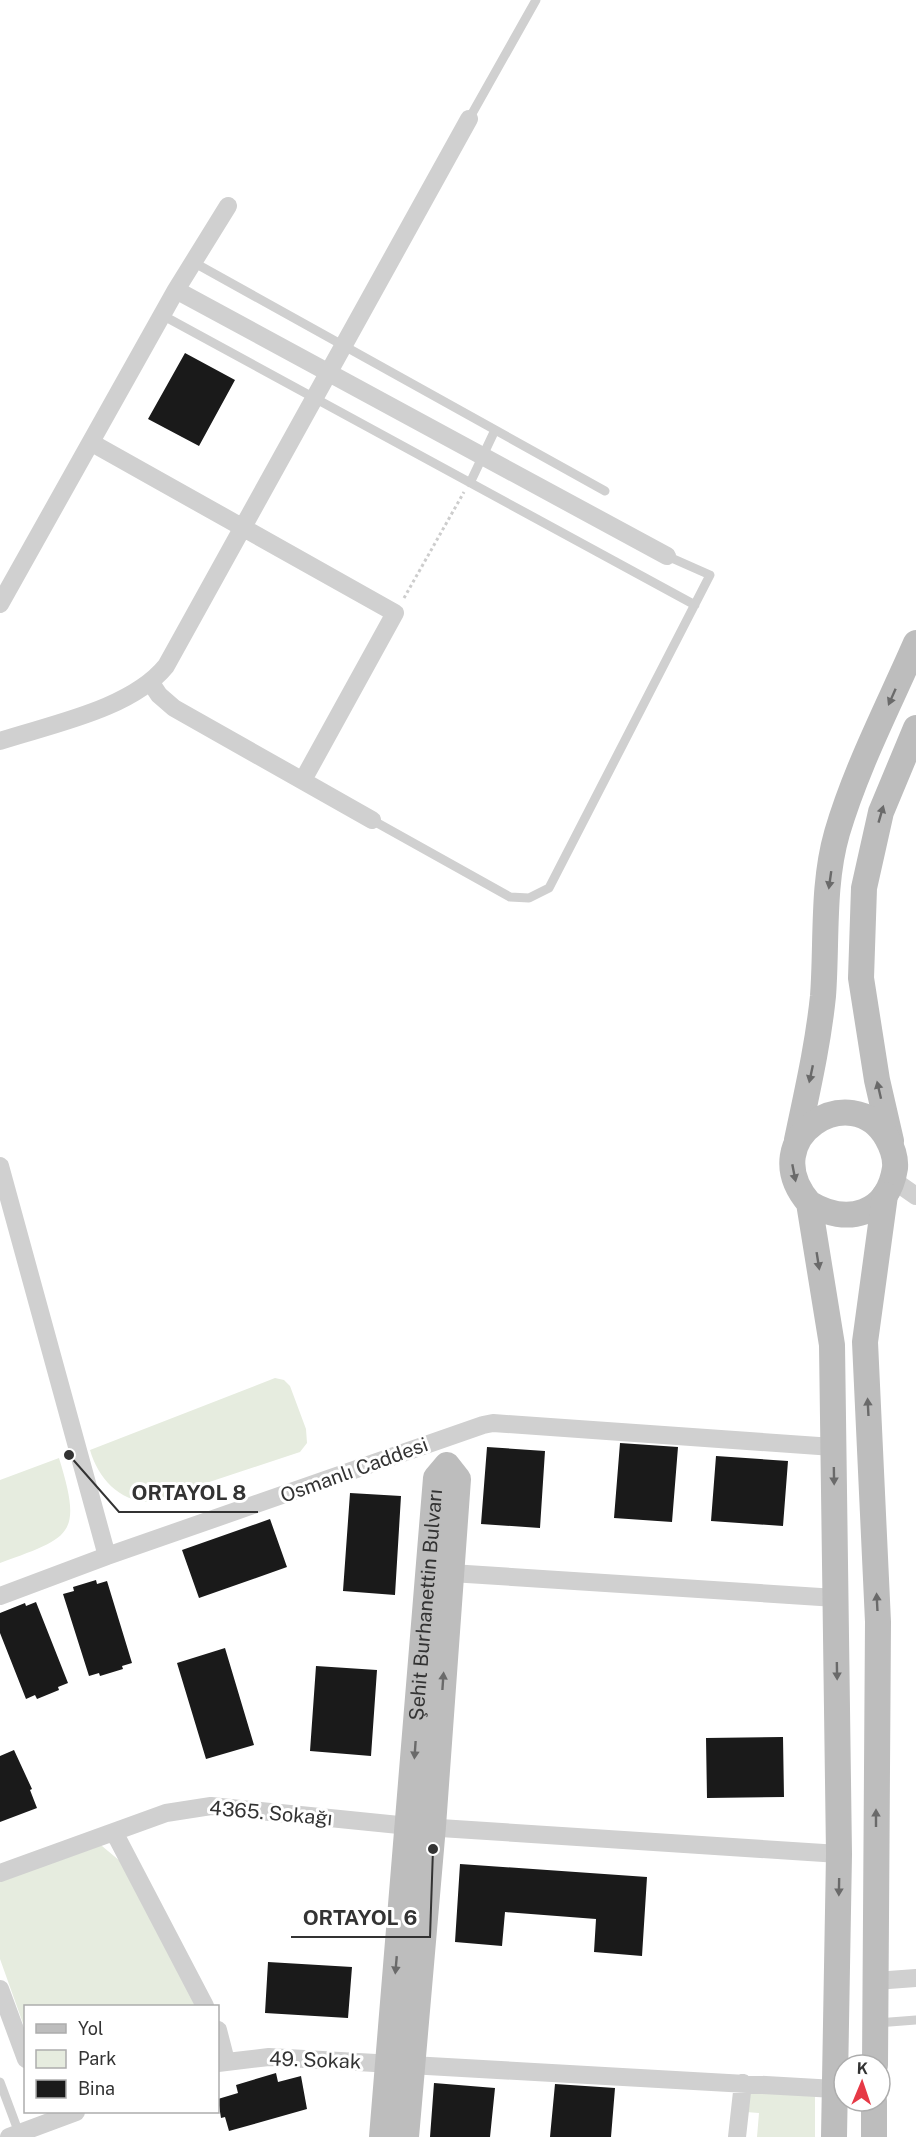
<svg xmlns="http://www.w3.org/2000/svg" width="916" height="2137" font-family="'Public Sans',sans-serif">
  <rect width="100%" height="100%" fill="#fff"/>
  <path fill="#e6ecdf" d="M275 1378 284 1380 290 1386 306 1429 307 1443 300 1452 149 1502C119 1501 98 1478 90 1450Z
    M59 1458C83 1536 71 1537 0 1563V1480Z
    M90 1836 120 1861 201 2006H26L25 2029 0 1959V1870Z
    M748 2080 815 2093V2137H757L759 2113 746 2112Z"/>
  <path fill="#1a1a1a" d="M185 353 235 380 199 446 148 419Z
    M620 1443 678 1447 672 1522 614 1518Z
    M487 1447 545 1451 540 1528 481 1524Z
    M716 1456 788 1461 783 1526 711 1521Z
    M350 1493 401 1496 395 1595 343 1591Z
    M270 1519 287 1567 199 1598 182 1550Z
    M96 1580 97 1584 107 1581 132 1663 122 1666 123 1669 100 1676 99 1673 89 1676 63 1594 74 1591 73 1587Z
    M36 1602 68 1683 58 1687 59 1690 37 1699 35 1695 26 1699 0 1633V1613L25 1603 26 1606Z
    M225 1648 254 1745 206 1759 177 1663Z
    M316 1666 377 1670 371 1756 310 1751Z
    M783 1737 784 1797 707 1798 706 1738Z
    M14 1750 32 1789 30 1790 37 1808 0 1822V1756Z
    M460 1864 647 1877 642 1956 594 1952 596 1919 505 1912 502 1946 455 1942Z
    M268 1962 352 1967 348 2018 265 2013Z
    M276 2073 278 2082 301 2076 307 2109 229 2131 225 2117 221 2118 218 2099 238 2093 236 2085Z
    M434 2083 495 2088 490 2137H430Z
    M555 2084 615 2088 611 2137H550Z"/>
  <g fill="none" stroke-linecap="round" stroke-linejoin="round">
    <path stroke="#cdcdcd" stroke-width="3" stroke-dasharray="3 3" stroke-linecap="butt" d="M404 598 464 492"/>
    <path stroke="#d0d0d0" stroke-width="9" d="M469 119 536 0
      M193 262 605 491
      M162 315 695 605
      M470 483 495 430
      M372 820 510 897 529 898 549 888 710 575 667 556
      M877 2023 916 2020
      M0 2082 19 2133"/>
    <path stroke="#d0d0d0" stroke-width="18" d="M176 290 667 556
      M92 443 395 613 303 780
      M0 604 176 290 228 206
      M151 683 159 695 174 708 372 820
      M0 741C52 724 131 709 166 666L469 119
      M0 1166 107 1556
      M893 1180 916 1196
      M451 1573 836 1598
      M0 1596 107 1556 483 1425 493 1423 833 1447
      M114 1832 205 2006
      M0 1873 166 1813 211 1806 409 1826 839 1854
      M875 1981 916 1978
      M0 1989 26 2059
      M218 2030 226 2061
      M218 2063 269 2057 835 2089
      M9 2137 76 2112
      M737 2137 743 2083"/>
    <g stroke="#bdbdbd" stroke-width="26">
      <path d="M797 1140C807 1092 818 1045 823 996 827 943 822 885 837 833 856 768 889 705 916 643"/>
      <path d="M891 1141 877 1080 861 978 864 888 881 812 916 728"/>
      <path d="M809 1203C847 1226 888 1215 895 1168 896 1157 892 1147 887 1138 853 1077 753 1137 809 1203L832 1345 839 1854 834 2137"/>
      <path d="M875 2065 878 1622 865 1342 885 1195"/>
      <path id="s1" d="M382 2137 436 1478 447 1465 458 1479 433 1826 406 2137"/>
      <path d="M874 2137V2101"/>
    </g>
  </g>
  <defs><path id="oneway-solid" d="M-6-.8H1V-3.2L6.5 0L1 3.2V.8H-6Z" transform="scale(1.5)"/></defs>
  <g fill="#6a6a6a">
    <use href="#oneway-solid" transform="translate(892 697) rotate(114)"/>
    <use href="#oneway-solid" transform="translate(881 814) rotate(-74)"/>
    <use href="#oneway-solid" transform="translate(830 880) rotate(98)"/>
    <use href="#oneway-solid" transform="translate(811 1074) rotate(102)"/>
    <use href="#oneway-solid" transform="translate(879 1090) rotate(-103)"/>
    <use href="#oneway-solid" transform="translate(794 1173) rotate(79)"/>
    <use href="#oneway-solid" transform="translate(818 1261) rotate(81)"/>
    <use href="#oneway-solid" transform="translate(868 1407) rotate(-93)"/>
    <use href="#oneway-solid" transform="translate(834 1476) rotate(89)"/>
    <use href="#oneway-solid" transform="translate(877 1602) rotate(-93)"/>
    <use href="#oneway-solid" transform="translate(837 1671) rotate(89)"/>
    <use href="#oneway-solid" transform="translate(443 1681) rotate(-86)"/>
    <use href="#oneway-solid" transform="translate(415 1750) rotate(94)"/>
    <use href="#oneway-solid" transform="translate(876 1818) rotate(-90)"/>
    <use href="#oneway-solid" transform="translate(839 1887) rotate(91)"/>
    <use href="#oneway-solid" transform="translate(396 1965) rotate(95)"/>
  </g>
  <g text-anchor="middle" stroke-width="6" stroke-linejoin="round" paint-order="stroke">
    <g font-size="20" fill="#333" stroke="#fff">
      <text transform="translate(354 1470) rotate(-20)" y="7">Osmanlı Caddesi</text>
      <text dy="7" stroke="none"><textPath href="#s1" startOffset="534">Şehit Burhanettin Bulvarı</textPath></text>
      <text transform="translate(271 1813) rotate(5)" y="7">4365. Sokağı</text>
      <text transform="translate(315 2060) rotate(2)" y="7">49. Sokak</text>
    </g>
  </g>
  <path fill="none" stroke="#333" stroke-width="2" d="M69 1455L119 1512H258M433 1849L430 1937H291"/>
  <g fill="#333" stroke="#fff" stroke-width="2">
    <circle cx="69" cy="1455" r="6"/>
    <circle cx="433" cy="1849" r="6"/>
  </g>
  <g font-size="21" text-anchor="middle" font-weight="bold" fill="#333" stroke="#fff" stroke-width="6" stroke-linejoin="round" paint-order="stroke">
    <text x="189" y="1500">ORTAYOL 8</text>
    <text x="360" y="1925">ORTAYOL 6</text>
  </g>
  <rect x="24" y="2005" width="195" height="108" fill="#ffffff" stroke="#adadad" stroke-width="1.5"/>
  <rect x="36" y="2024" width="30" height="9" fill="#bdbdbd" stroke="#adadad" stroke-width="1.5"/>
  <text x="78" y="2035" font-size="18" fill="#333333">Yol</text>
  <rect x="36" y="2050" width="30" height="18" fill="#e6ecdf" stroke="#adadad" stroke-width="1.5"/>
  <text x="78" y="2065" font-size="18" fill="#333333">Park</text>
  <rect x="36" y="2080" width="30" height="18" fill="#1a1a1a" stroke="#adadad" stroke-width="1.5"/>
  <text x="78" y="2095" font-size="18" fill="#333333">Bina</text>
  <g transform="translate(862 2083) rotate(2)"><circle r="28" fill="#ffffff" stroke="#adadad" stroke-width="1.5"/>
  <path d="M0-4.5L10 22L0 15L-10 22Z" fill="#e63946"/>
  <text y="-9" font-size="16" font-weight="bold" text-anchor="middle" fill="#333333">K</text>
  </g>
</svg>
